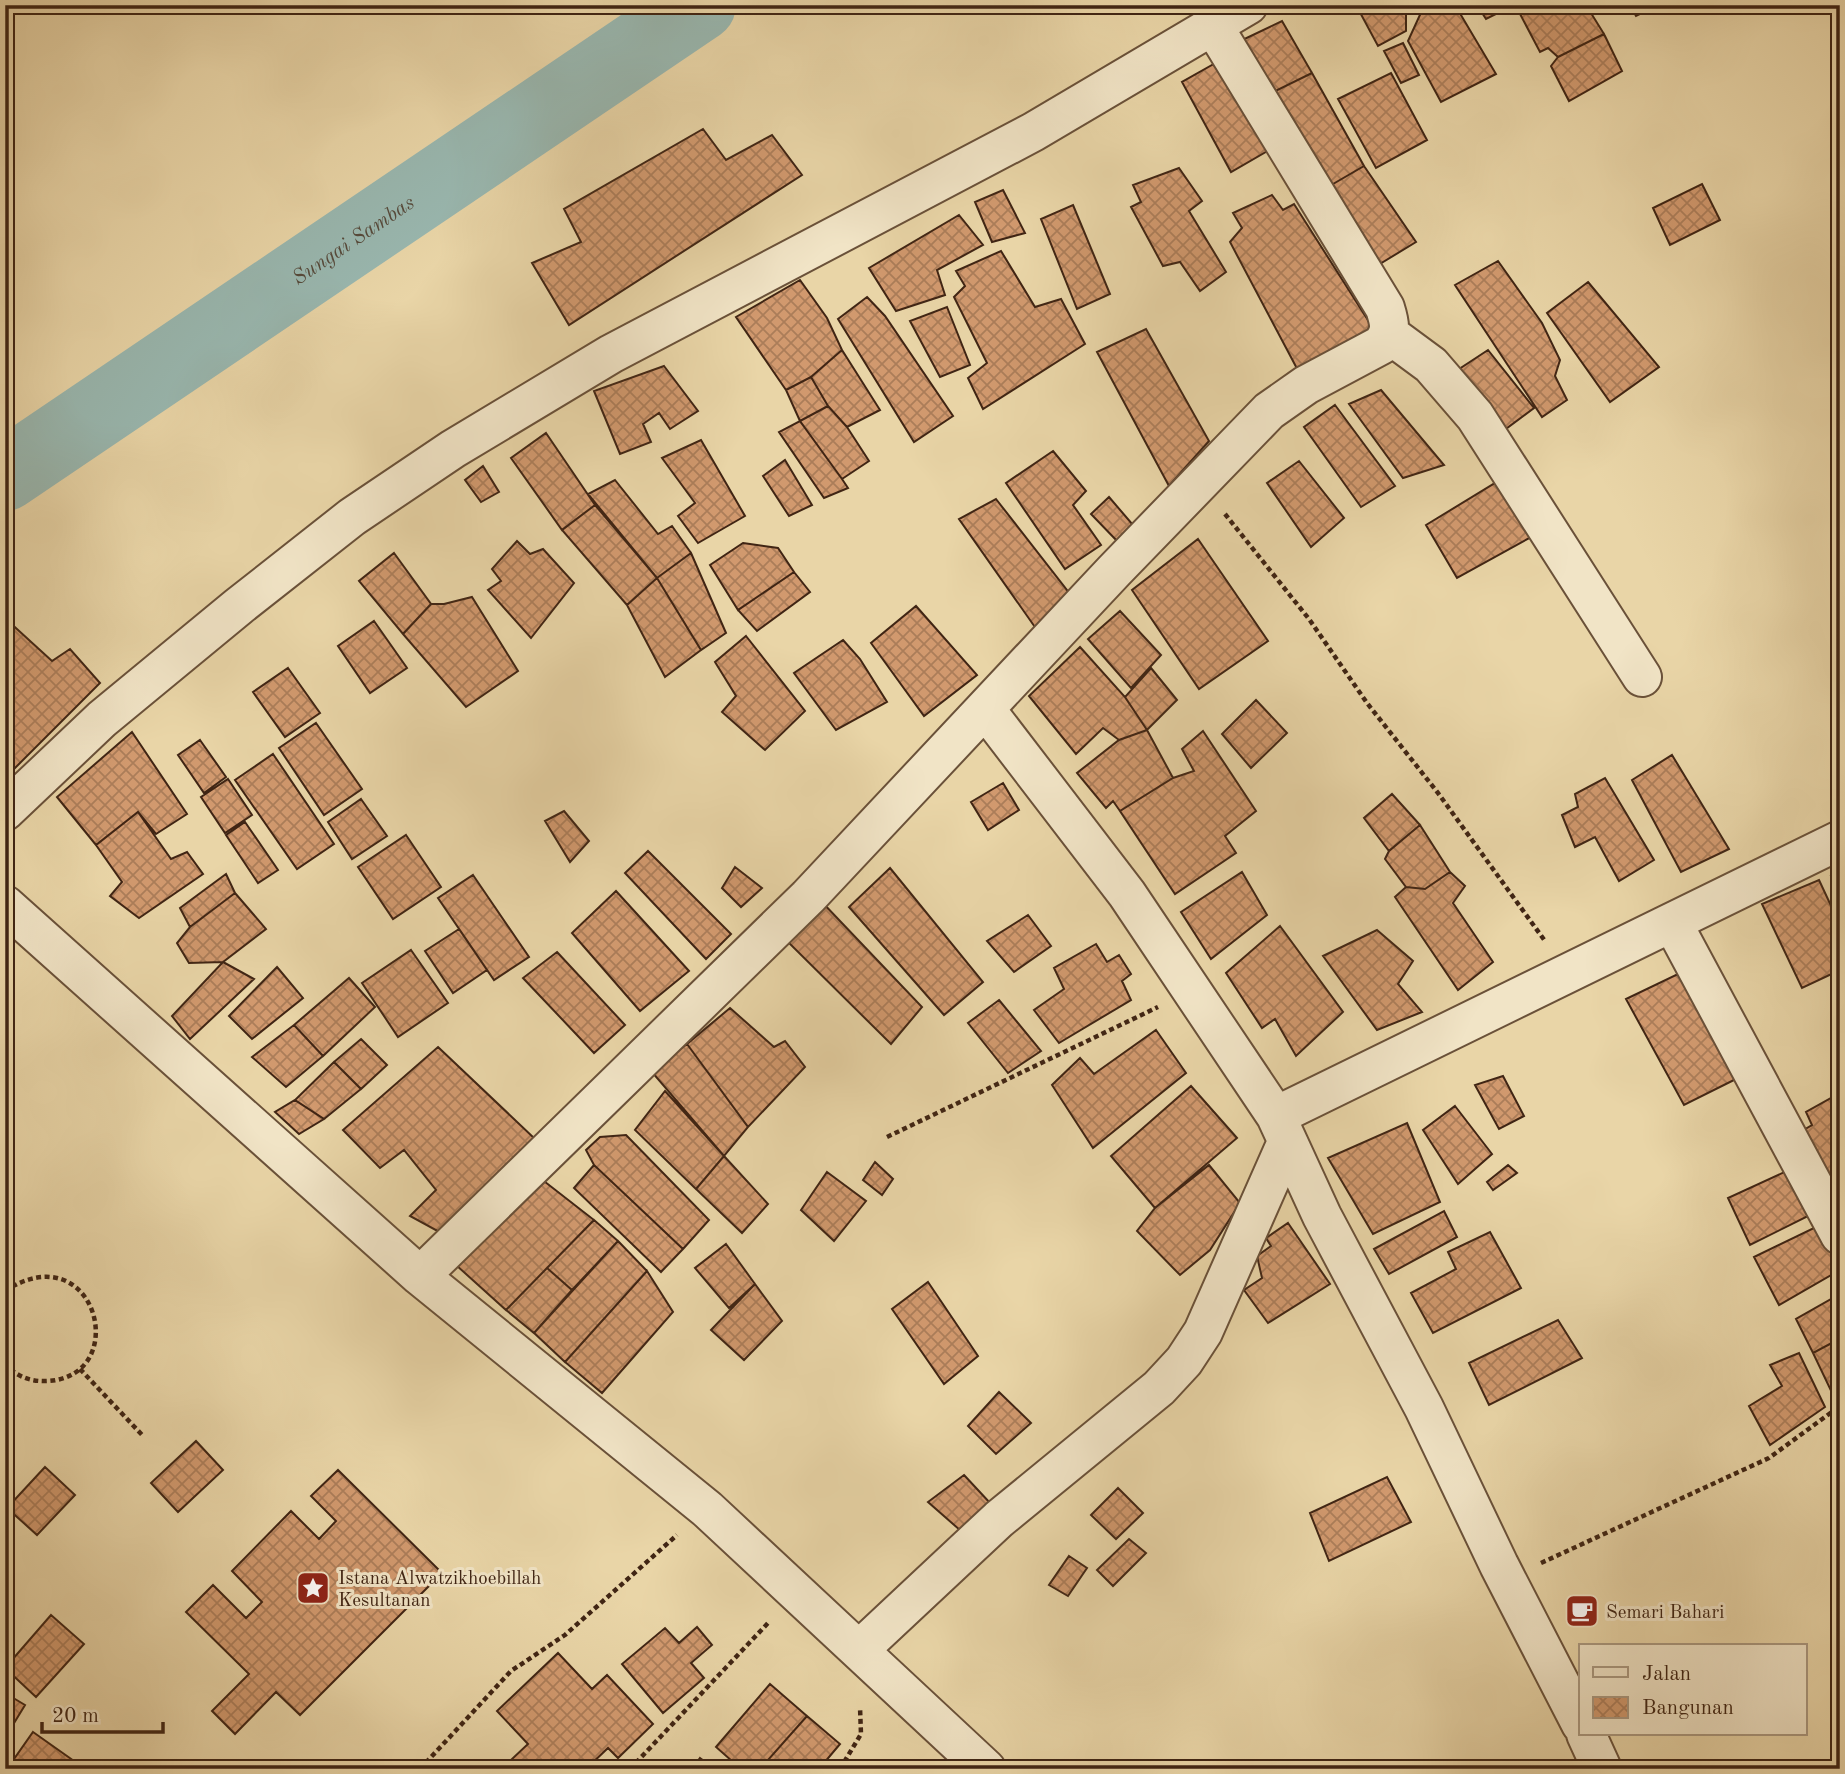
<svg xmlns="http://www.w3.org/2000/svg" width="1845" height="1774" font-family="'Old Standard TT',serif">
  <defs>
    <pattern id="building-cross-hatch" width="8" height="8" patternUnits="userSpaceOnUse" patternTransform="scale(1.75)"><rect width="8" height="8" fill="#d1996e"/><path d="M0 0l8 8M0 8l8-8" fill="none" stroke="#ab7d59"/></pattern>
  </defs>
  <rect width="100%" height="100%" fill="#e9d5a7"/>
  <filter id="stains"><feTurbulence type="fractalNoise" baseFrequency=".00286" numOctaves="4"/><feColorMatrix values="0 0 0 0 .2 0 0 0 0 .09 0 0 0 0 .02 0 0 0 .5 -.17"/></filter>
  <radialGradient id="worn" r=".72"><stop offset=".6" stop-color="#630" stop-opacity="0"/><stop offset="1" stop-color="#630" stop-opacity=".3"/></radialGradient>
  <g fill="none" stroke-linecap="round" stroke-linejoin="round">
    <path stroke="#99b7af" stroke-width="72" id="s1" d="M5 475 700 5"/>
  </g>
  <path fill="url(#building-cross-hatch)" stroke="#402514" stroke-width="2" d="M1356 5H1406V31L1378 46Z
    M1455 5 1496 74 1441 102 1408 41 1424 6Z
    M1477 5H1514L1486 19Z
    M1527 5H1586L1604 34 1558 57 1548 48 1540 52 1519 12Z
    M1630 5H1658L1636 16Z
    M1282 21 1312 73 1265 96 1236 43Z
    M1604 34 1622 71 1569 101 1551 66 1558 57Z
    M1403 43 1419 75 1401 83 1384 51Z
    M1219 61 1271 149 1231 172 1182 82Z
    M1312 73 1364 166 1321 191 1265 96Z
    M1391 73 1427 140 1376 168 1338 99Z
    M703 129 726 160 772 135 802 175 569 325 532 263 581 242 564 209Z
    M1364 166 1416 242 1370 270 1321 191Z
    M1179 168 1202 201 1189 211 1226 272 1200 291 1180 262 1163 266 1131 207 1141 202 1133 185Z
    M1702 184 1720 220 1670 245 1653 208Z
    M1003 190 1025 233 992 242 975 202Z
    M1272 195 1283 210 1294 204 1373 328 1302 378 1230 242 1242 228 1233 213Z
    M1073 205 1110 294 1077 309 1041 219Z
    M959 215 983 245 937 270 945 295 896 311 869 268Z
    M1001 251 1035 307 1061 299 1085 344 983 409 968 378 987 363 954 297 965 286 956 271Z
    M1498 261 1542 323 1560 360 1555 376 1567 400 1542 417 1455 285Z
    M800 280 827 318 842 350 811 377 786 390 736 317Z
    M1588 282 1659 367 1610 402 1547 313Z
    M867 297 885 316 953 416 914 442 838 319Z
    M947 307 970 365 940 377 910 321Z
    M1146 329 1209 441 1169 486 1097 352Z
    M842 350 880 410 847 427 828 406 811 377Z
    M1488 350 1534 408 1495 437 1447 377Z
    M664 366 698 411 670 429 659 413 643 424 651 442 620 454 594 391Z
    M811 377 828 406 800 421 786 390Z
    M1381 390 1444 465 1403 478 1349 404Z
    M1335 405 1395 486 1361 507 1304 427Z
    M828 406 847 427 869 461 842 479 800 421Z
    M800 421 842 479 848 488 824 498 779 432Z
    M546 433 595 505 562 530 511 458Z
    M701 440 745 516 698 543 678 516 695 503 662 458Z
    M1053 451 1086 491 1073 505 1101 545 1065 569 1006 483Z
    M785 460 812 505 789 516 763 476Z
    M1299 461 1344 518 1311 547 1267 483Z
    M483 466 499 492 481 502 465 480Z
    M615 480 658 534 672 526 691 553 657 578 588 494Z
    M1500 480 1533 536 1457 578 1426 525Z
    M1109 497 1133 525 1118 542 1091 514Z
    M996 499 1070 594 1037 630 959 519Z
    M595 505 657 578 627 605 562 530Z
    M1198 539 1268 641 1199 689 1132 590Z
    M517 541 530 554 543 549 574 583 531 638 488 590 501 581 492 569Z
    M743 543 778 548 794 572 738 610 710 565Z
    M394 553 431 604 403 634 359 581Z
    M691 553 726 633 701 650 657 578Z
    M794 572 810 592 757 631 738 610Z
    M657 578 701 650 665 677 627 605Z
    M472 597 518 671 466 707 403 634 431 604H444Z
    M916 606 977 675 924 716 871 643Z
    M1120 611 1161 655 1131 688 1088 639Z
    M6 619 52 661 70 649 100 683 5 778Z
    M374 621 407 668 370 693 338 646Z
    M746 636 805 711 765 750 722 712 736 696 715 662Z
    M843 640 860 659 887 702 836 730 794 673Z
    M1080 647 1125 697 1147 730 1119 740 1103 728 1076 754 1029 696Z
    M288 668 320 713 285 737 253 692Z
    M1151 668 1177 700 1147 730 1125 697Z
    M1256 700 1287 733 1251 768 1222 734Z
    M316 723 362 789 324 815 279 748Z
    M1147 730 1173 778 1120 811 1113 801 1106 808 1077 773 1119 740Z
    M1203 731 1256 811 1225 836 1236 853 1175 894 1120 811 1173 778 1194 771 1182 749Z
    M132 732 187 814 156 834 138 812 96 845 57 797Z
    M200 740 226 777 204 793 178 755Z
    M273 754 334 844 297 869 235 780Z
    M1672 755 1729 849 1681 872 1632 780Z
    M1605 778 1654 860 1619 881 1595 837 1575 847 1562 815 1578 807 1575 794Z
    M228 779 252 815 225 833 201 797Z
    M1003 783 1019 810 988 830 971 802Z
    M1392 794 1420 825 1389 851 1364 818Z
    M361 799 387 836 352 859 328 822Z
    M564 811 589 841 570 862 545 821Z
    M138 812 171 859 187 852 203 874 139 918 110 896 122 882 96 845Z
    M245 822 278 870 258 883 226 835Z
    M1420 825 1450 872 1425 889 1406 887 1385 859 1389 851Z
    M406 835 441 887 393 919 358 867Z
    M648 851 731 934 706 959 625 873Z
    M735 867 762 888 741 907 722 888Z
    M890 868 983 982 944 1015 849 907Z
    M1840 871V892L1831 876Z
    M1242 872 1267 915 1211 959 1181 912Z
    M1450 872 1465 886 1453 903 1493 962 1458 990 1395 897 1406 887 1425 889Z
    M226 874 235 893 190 927 180 908Z
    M473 875 529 957 494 980 438 898Z
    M1819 880 1840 925V970L1802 988 1762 904Z
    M616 891 689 971 640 1011 572 933Z
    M235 893 266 929 223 962 189 963 177 943 190 927Z
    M820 900 922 1007 891 1044 786 940Z
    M1028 915 1051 946 1014 972 987 941Z
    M1280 926 1343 1012 1296 1056 1275 1019 1262 1028 1226 973Z
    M459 929 487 970 453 993 425 951Z
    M1377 930 1413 961 1398 984 1422 1012 1377 1030 1323 956Z
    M1096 944 1107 962 1119 955 1131 974 1122 981 1131 1000 1059 1043 1034 1010 1064 989 1054 968Z
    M411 950 448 1003 398 1037 362 983Z
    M557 952 625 1025 594 1053 523 978Z
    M223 962 254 979 190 1039 172 1016Z
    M277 967 303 998 252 1039 229 1016Z
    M1680 973 1738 1078 1684 1105 1626 999Z
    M349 978 375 1007 323 1056 294 1025Z
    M999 1000 1041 1051 1008 1073 968 1023Z
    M730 1008 774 1047 785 1041 805 1067 748 1127 687 1044Z
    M294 1025 323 1056 286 1087 252 1057Z
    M1156 1030 1186 1073 1093 1148 1052 1085 1080 1058 1094 1074Z
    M361 1039 387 1065 361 1089 334 1062Z
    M687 1044 748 1127 724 1156 651 1071Z
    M438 1047 534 1138 443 1234 410 1216 436 1190 404 1150 380 1168 343 1130Z
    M334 1062 361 1089 324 1119 295 1100Z
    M1503 1076 1524 1116 1499 1129 1475 1085Z
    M1191 1086 1237 1138 1155 1208 1111 1156Z
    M665 1091 724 1156 696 1189 635 1130Z
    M1840 1093V1188L1833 1192 1800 1132 1812 1125 1806 1112Z
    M295 1100 324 1119 299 1134 275 1112Z
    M1455 1106 1492 1154 1458 1184 1423 1130Z
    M1407 1123 1440 1202 1373 1234 1328 1158Z
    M626 1135 709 1220 683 1249 594 1165 586 1150 600 1137Z
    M724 1156 768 1204 742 1233 696 1189Z
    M875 1162 893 1179 882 1195 863 1180Z
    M594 1165 683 1249 661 1272 574 1188Z
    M1209 1165 1240 1203 1210 1250 1180 1275 1137 1231 1155 1208Z
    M1508 1165 1517 1173 1493 1190 1487 1182Z
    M1791 1169 1816 1212 1750 1245 1728 1198Z
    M827 1172 866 1201 834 1241 801 1210Z
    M540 1178 594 1220 506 1310 456 1265Z
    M1444 1211 1457 1237 1389 1274 1374 1249Z
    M594 1220 618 1241 572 1290 547 1268Z
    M1288 1223 1330 1284 1268 1323 1244 1290 1262 1278 1257 1256 1271 1246 1266 1238Z
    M1818 1226 1840 1262V1270L1779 1305 1754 1257Z
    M1490 1232 1521 1288 1433 1333 1411 1293 1456 1269 1448 1252Z
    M618 1241 647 1271 565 1362 534 1333Z
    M726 1244 755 1284 729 1308 695 1268Z
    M547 1268 572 1290 534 1333 506 1310Z
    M647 1271 673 1312 602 1393 565 1362Z
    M928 1282 978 1356 944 1384 892 1309Z
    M755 1284 782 1321 744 1360 711 1330Z
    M1840 1294V1339L1813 1353 1796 1319Z
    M1558 1320 1582 1358 1489 1405 1469 1363Z
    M1837 1340 1840 1345V1394L1834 1397 1813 1353Z
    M1799 1353 1825 1407 1770 1445 1749 1406 1782 1386 1770 1365Z
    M999 1392 1031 1423 996 1454 968 1426Z
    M196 1441 223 1470 178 1512 151 1483Z
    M45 1467 75 1495 37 1535 7 1508Z
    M338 1470 442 1573 300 1715 276 1692 235 1734 212 1711 249 1674 186 1612 213 1585 246 1618 262 1602 232 1571 291 1511 319 1539 336 1521 311 1496Z
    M964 1475 991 1504 961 1531 928 1502Z
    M1387 1477 1411 1522 1329 1561 1310 1513Z
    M1118 1488 1143 1513 1116 1539 1091 1515Z
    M1129 1539 1146 1553 1113 1586 1097 1570Z
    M1069 1556 1087 1568 1068 1596 1049 1585Z
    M51 1615 84 1644 36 1697 5 1668Z
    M697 1627 712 1645 691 1663 704 1678 663 1713 622 1664 665 1628 679 1643Z
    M558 1653 592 1689 607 1675 653 1724 618 1758 608 1748 586 1769H521L512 1759 528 1744 497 1711Z
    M770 1684 807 1716 760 1769H741L716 1747Z
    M5 1693 25 1705 5 1738Z
    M807 1716 840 1744 819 1769H760Z
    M33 1732 74 1761 69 1769H7Z
    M700 1758 715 1769H692Z"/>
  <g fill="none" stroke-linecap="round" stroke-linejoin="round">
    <defs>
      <path id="minor" d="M1389 334 1431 365 1475 416 1642 677
        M986 710 1127 894 1276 1116 1322 1216 1424 1408 1499 1565 1581 1724
        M5 811 102 719 239 606 352 517 453 449 611 354 1033 132 1248 5
        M5 905 420 1276 707 1509 986 1769
        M1673 924 1840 1235
        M1276 1116 1840 840
        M420 1276 808 897 1114 571 1269 411 1306 385 1381 345C1392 331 1390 324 1385 308L1212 24
        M859 1650 999 1519 1159 1388 1184 1361 1203 1332 1287 1142
        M1586 1734 1602 1769"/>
    </defs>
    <use href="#minor" stroke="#6a5139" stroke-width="42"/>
    <path stroke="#402514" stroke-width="4.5" stroke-dasharray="5 3.5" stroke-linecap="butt" d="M1225 514 1309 619 1367 703 1438 793 1545 941
      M887 1137 1158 1007
      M5 1291C96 1232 133 1376 48 1381 31 1382 17 1377 5 1364
      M80 1369 144 1437
      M1541 1563 1769 1458 1840 1406
      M420 1769 511 1671 565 1635 677 1535
      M630 1769 769 1622
      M840 1769 861 1734 860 1707"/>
    <use href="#minor" stroke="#f1e4c6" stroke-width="38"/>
  </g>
  <defs>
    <symbol id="sight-square" viewBox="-11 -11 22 22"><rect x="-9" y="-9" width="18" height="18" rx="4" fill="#8f2418" stroke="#f1e4c6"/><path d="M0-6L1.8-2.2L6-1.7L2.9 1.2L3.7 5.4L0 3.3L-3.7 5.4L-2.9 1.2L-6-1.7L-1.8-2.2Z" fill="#fff"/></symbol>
    <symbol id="cafe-square" viewBox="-11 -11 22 22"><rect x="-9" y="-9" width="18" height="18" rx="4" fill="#8f2418" stroke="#f1e4c6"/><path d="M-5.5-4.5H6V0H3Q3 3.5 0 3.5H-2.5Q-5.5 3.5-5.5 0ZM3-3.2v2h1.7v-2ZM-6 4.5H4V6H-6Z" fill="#fff"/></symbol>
  </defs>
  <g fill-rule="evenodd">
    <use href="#sight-square" x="294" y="1569" width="38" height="38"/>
    <use href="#cafe-square" x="1563" y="1592" width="38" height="38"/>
  </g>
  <g text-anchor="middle" stroke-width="6" stroke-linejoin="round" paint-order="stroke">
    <g font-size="19" fill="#402514" stroke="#f1e4c6" text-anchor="start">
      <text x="338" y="1584">Istana Alwatzikhoebillah<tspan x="338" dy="22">Kesultanan</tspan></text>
      <text x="1606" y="1618">Semari Bahari</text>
    </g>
    <g font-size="21" font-style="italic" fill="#564a3b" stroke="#f1e4c6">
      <text dy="7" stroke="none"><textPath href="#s1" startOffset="420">Sungai Sambas</textPath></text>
    </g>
  </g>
  <rect width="1845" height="1774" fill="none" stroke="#e9d5a7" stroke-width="28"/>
  <rect x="7" y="7" width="1831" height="1760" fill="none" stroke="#402514" stroke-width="3.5"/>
  <rect x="14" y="14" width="1817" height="1746" fill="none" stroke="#402514" stroke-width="2"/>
  <rect x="1579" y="1644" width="228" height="91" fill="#f1e4c6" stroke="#aa987f" stroke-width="2"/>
  <rect x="1593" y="1667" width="35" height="10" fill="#f1e4c6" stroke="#aa987f" stroke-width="2"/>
  <text x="1642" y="1680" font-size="21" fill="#402514">Jalan</text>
  <rect x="1593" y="1697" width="35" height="21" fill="url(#building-cross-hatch)" stroke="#aa987f" stroke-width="2"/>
  <text x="1642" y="1714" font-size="21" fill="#402514">Bangunan</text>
  <path d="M42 1722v10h121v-10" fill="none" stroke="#402514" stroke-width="3.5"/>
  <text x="52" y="1722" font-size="21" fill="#402514" stroke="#f1e4c6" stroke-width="5" paint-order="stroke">20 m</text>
  <rect width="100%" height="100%" filter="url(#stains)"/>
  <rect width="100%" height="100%" fill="url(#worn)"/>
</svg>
